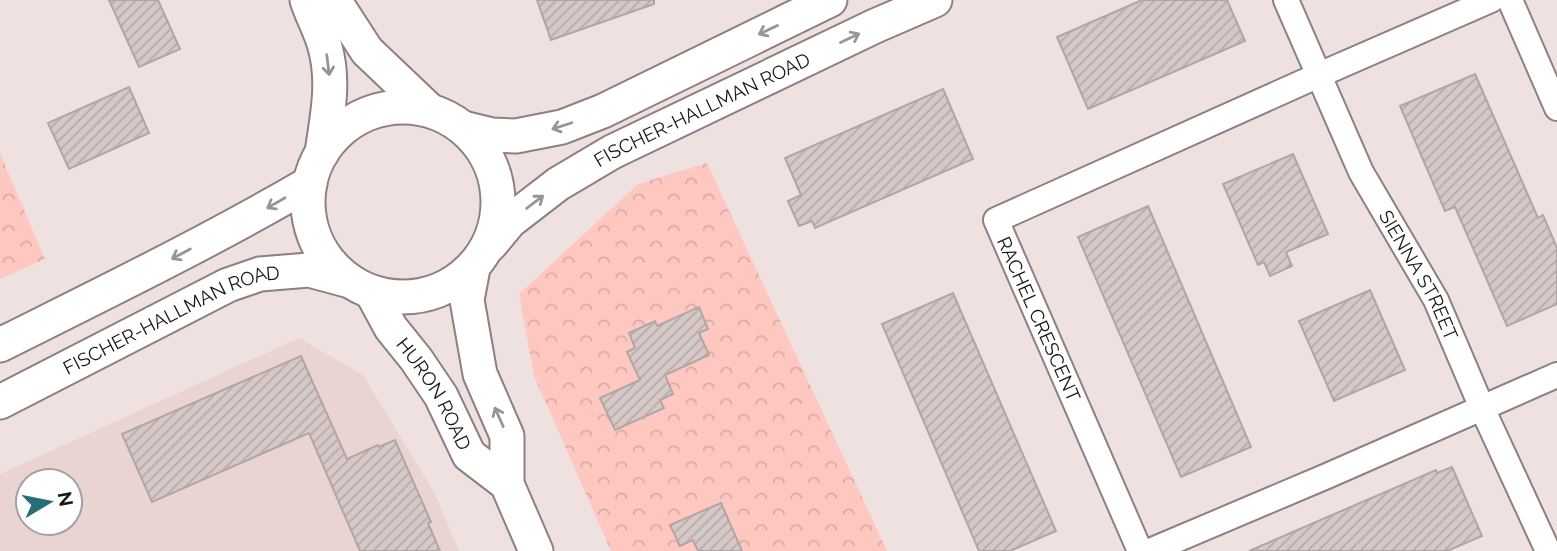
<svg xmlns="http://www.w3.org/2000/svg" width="1557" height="551" font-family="Raleway,sans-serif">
  <defs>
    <pattern id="forest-crowns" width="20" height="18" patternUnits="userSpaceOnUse" patternTransform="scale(1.75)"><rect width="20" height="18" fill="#fec8c1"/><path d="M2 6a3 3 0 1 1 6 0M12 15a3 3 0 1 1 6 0" fill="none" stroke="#d9aba5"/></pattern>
    <pattern id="building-hatch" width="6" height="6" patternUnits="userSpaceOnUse" patternTransform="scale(1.75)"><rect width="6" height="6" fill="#d5c8c6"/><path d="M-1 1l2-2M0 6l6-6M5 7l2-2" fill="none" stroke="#b6aba9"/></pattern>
  </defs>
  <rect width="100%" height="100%" fill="#efe1e0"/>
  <path fill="#ead4d1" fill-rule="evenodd" d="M299 338 363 375 435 494 459 551H0V474ZM28 481H70V523H28Z"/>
  <path fill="url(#forest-crowns)" d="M0 153 45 259 0 279Z
    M707 163 887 551H611L534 376 519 294 638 184Z"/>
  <path fill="url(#building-hatch)" stroke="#b2a6a4" stroke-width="2" d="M109 0H158L180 49 139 67Z
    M537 0H654V4L551 40Z
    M1142 0H1227L1245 41 1088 109 1057 37Z
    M1475 74 1538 218 1543 215 1557 248V304L1507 326 1455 207 1445 211 1400 106Z
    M129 87 149 133 69 169 48 123Z
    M943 89 973 159 815 228 812 221 799 226 788 201 801 195 785 158Z
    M1293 154 1328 234 1286 252 1292 266 1270 276 1264 262 1258 265 1223 184Z
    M1148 206 1251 447 1181 477 1078 237Z
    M1370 290 1405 370 1334 401 1299 321Z
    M953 293 1056 531 1010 551H979L882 324Z
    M699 307 708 329 699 333 709 355 665 375 673 394 660 400 664 408 615 430 600 398 640 380 627 352 635 348 629 333 655 321 657 326Z
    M301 356 347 459 378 445 379 447 395 440 431 522 428 523 440 551H360L309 433 152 502 122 434Z
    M1452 467 1482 536 1447 551H1249L1436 470 1437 473Z
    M721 503 742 551H698L693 540 680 546 670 525Z"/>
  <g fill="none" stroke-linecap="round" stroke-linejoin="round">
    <defs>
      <g id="minor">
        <path id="s1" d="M1286 0 1361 172 1436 300 1482 408 1548 551"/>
        <path d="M1510 0 1557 108"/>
        <path d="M1140 551 996 220 1319 75 1491 0"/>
        <path d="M1150 551 1327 476 1557 375"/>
      </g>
      <g id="secondary">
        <path d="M307 0C312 16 321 31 325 47 335 83 327 117 322 153"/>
        <path d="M334 0 367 51 428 109"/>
        <circle cx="403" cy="202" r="95"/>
        <path d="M463 128 492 135 516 136 562 127 603 111 830 0"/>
        <path id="s2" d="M490 245 510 221 558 184 612 152 875 26 935 0"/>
        <path d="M473 268 467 300 480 374 507 436V484L536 551"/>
        <path id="s3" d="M372 293 391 328 416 359 441 396 469 455 507 484"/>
        <path d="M0 345C104 293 209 242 310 183"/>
        <path id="s4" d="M0 402 228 285 260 274 309 270 350 281"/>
      </g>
    </defs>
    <use href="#minor" stroke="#8d817f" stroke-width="28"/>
    <use href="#secondary" stroke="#8d817f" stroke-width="37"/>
    <use href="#minor" stroke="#fff" stroke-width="24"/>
    <use href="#secondary" stroke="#fff" stroke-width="33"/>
  </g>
  <defs><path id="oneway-shaft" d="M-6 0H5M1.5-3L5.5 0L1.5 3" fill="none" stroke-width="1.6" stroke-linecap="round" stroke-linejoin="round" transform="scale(1.75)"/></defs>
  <g stroke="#989695">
    <use href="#oneway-shaft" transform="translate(768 30) rotate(154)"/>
    <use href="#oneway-shaft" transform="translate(850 38) rotate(-25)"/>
    <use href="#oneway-shaft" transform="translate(328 65) rotate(83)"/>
    <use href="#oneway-shaft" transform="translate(562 126) rotate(162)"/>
    <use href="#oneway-shaft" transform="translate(535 202) rotate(-37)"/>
    <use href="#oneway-shaft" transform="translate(276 203) rotate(150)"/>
    <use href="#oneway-shaft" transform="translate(181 254) rotate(152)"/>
    <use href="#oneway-shaft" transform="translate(499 417) rotate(-114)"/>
  </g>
  <g text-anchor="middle" stroke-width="7" stroke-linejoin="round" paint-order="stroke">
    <g font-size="19" fill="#191514" stroke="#fff">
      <text dy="7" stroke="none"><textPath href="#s2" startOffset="254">FISCHER-HALLMAN ROAD</textPath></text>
      <text dy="7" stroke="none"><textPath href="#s1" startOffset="306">SIENNA STREET</textPath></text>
      <text transform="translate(1039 319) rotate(66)" y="7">RACHEL CRESCENT</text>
      <text dy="7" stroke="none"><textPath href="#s4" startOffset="191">FISCHER-HALLMAN ROAD</textPath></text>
      <text dy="7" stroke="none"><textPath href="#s3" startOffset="119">HURON ROAD</textPath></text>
    </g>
  </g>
  <g transform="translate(49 502) rotate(80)"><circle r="33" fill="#ffffff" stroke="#a3a1a1" stroke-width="2"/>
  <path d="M0-5L12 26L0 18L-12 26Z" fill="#266f79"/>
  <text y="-10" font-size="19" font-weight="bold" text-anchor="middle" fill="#191514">N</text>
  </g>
</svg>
